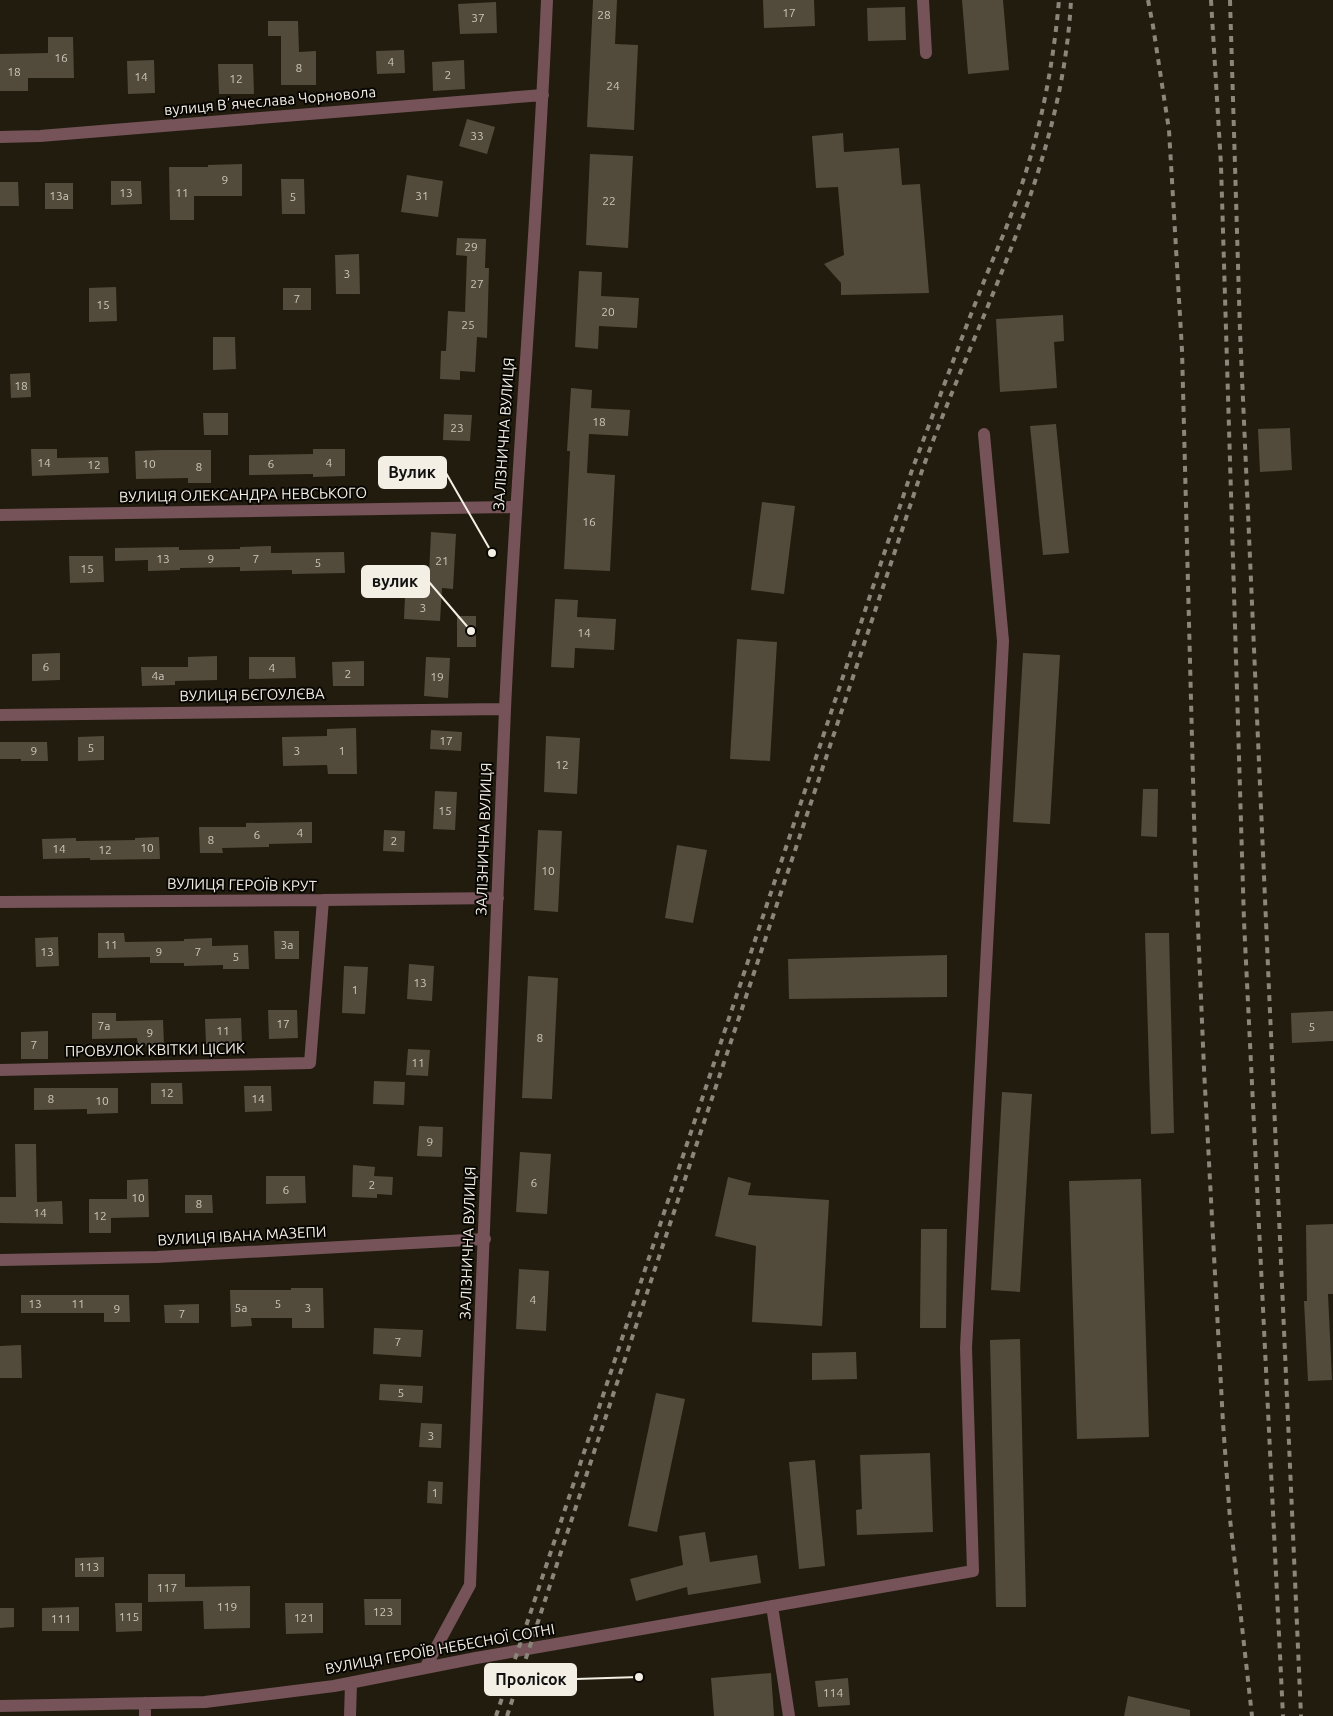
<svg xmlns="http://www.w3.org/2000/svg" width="1333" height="1716" font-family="Ubuntu,sans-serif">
  <rect width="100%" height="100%" fill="#221c0e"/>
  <path fill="#524b3b" d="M593 0H617L615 44 638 45 634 130 587 127Z
    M763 0H814L815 26 764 28Z
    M962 0H1003L1009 70 968 74Z
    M496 2 497 33 460 34 458 4Z
    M905 7 906 40 868 41 867 8Z
    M268 21H298L299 52 316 51V85H281V36H268Z
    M48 37H73L74 78H28V91H0V54L48 53Z
    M404 50 405 73 377 74 376 51Z
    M154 60 155 93 128 94 127 61Z
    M464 60 465 89 433 91 432 62Z
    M218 64H253L254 94H219Z
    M467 119 495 127 487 154 459 146Z
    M843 133 844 152 899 148 902 185 920 184 929 293 841 295V283L824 264 844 255 838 187 816 188 812 136Z
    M590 154 633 156 628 248 586 245Z
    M242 164V196H194V220H170L169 167H208V165Z
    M407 175 443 181 438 217 401 212Z
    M281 179H304L305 214H282Z
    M111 181H141L142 204 111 205Z
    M0 182H18L19 206H0Z
    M45 183H73V209H45Z
    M457 238 486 239 485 268H489L487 338 477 337 475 372 460 371V380L440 379 441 351H446L448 311 465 312 467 256 456 255Z
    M359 254 360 294H336L335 255Z
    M579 271 602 272 601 296 639 298 637 328 599 326 598 349 575 347Z
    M116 287 117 321 89 322V288Z
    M283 288H311V310H283Z
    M1063 315 1064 341 1054 342 1057 388 1000 392 996 319Z
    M213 337H235L236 369 213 370Z
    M30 373 31 397 11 398 10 374Z
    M571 388 592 390 591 408 630 410 628 436 589 434 587 473 615 475 610 571 564 569 570 451H567Z
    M203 413H228V435H204Z
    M444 414 472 415 470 441 443 440Z
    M1056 424 1069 553 1043 555 1030 426Z
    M1290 428 1292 470 1260 472 1258 429Z
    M31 449H57V458L108 457 109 473 32 476Z
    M313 449H345V476L313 477V474L249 475V455L313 454Z
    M162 450H211V483H188V478L136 479 135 451Z
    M762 502 795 506 784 594 751 590Z
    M431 532 456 534 453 589 442 588 440 621 404 619 405 596 428 597Z
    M271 546V553L344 552 345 573 292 574V570L240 571V567L180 568V570L148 571V560L115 561V548L179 547V550L240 549V547Z
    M69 556H103L104 582 70 583Z
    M555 599 578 600 577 617 616 619 614 650 575 648 574 668 551 667Z
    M457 616H476V647H457Z
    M737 639 777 642 770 761 730 759Z
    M60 653V680L32 681V654Z
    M1023 653 1060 655 1050 824 1013 822Z
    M217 656V680L175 681V685L142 686 141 667H188V657Z
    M249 657H295L296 678 249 679Z
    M426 657 450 658 448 698 424 696Z
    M364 661V686H333L332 662Z
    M356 728 357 774H328L327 765 283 766 282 737 327 736V729Z
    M431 730 462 732 461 751 430 749Z
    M104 736V760L78 761V737Z
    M546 736 580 738 577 794 544 792Z
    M0 742H47L48 761H21V759H0Z
    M1143 789H1158L1157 837 1141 836Z
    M435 791 457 792 455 830 433 829Z
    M312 822V843L269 844V847L222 848 223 853H200L199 827H246V823Z
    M384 830 405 831 404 852 383 851Z
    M538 830 562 831 558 912 534 910Z
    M159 837 160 859 90 860V858L43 859 42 839 76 838V841L135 840V838Z
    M677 845 707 850 693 923 665 918Z
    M274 931H299V959H275Z
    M98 933H124L125 942 184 941V939L212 938V946L248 945 249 969H223V965L184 966V963H150V957L98 958Z
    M1145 933H1169L1174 1133 1151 1134Z
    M58 937 59 966 36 967 35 938Z
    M947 955V997L789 999 788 959Z
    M409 964 434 966 432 1001 407 999Z
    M344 966 368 967 365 1014 342 1013Z
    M528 976 558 978 552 1099 522 1098Z
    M268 1010H297L298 1038 269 1039Z
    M1333 1011V1041L1292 1043 1291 1013Z
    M92 1013H116V1021L163 1020 164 1045 138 1046 137 1038 92 1039Z
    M241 1018 242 1044H206L205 1019Z
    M48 1031V1059H21V1032Z
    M408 1049 430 1050 428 1076 406 1075Z
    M374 1081 405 1082 404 1105 373 1104Z
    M151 1083H182L183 1104H151Z
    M244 1086H271L272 1111 245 1112Z
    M34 1088H118V1113L87 1114V1109L34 1110Z
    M1002 1092 1032 1094 1020 1292 991 1290Z
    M419 1126 443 1127 442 1157 417 1156Z
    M15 1144H36L37 1202 62 1201 63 1224 0 1223V1197H16Z
    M520 1152 551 1154 547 1214 516 1212Z
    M353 1165 375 1167 374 1176 393 1177 392 1195 377 1194V1198L352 1197Z
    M266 1176H305L306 1203 266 1204Z
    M728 1177 751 1183 748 1195 829 1200 822 1326 752 1322 756 1246 715 1236Z
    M148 1179 149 1217 111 1218V1233H89V1199H127V1180Z
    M1141 1179 1149 1437 1077 1439 1069 1181Z
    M185 1195H212L213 1213H185Z
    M1333 1224V1294H1328L1332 1380 1308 1381 1304 1301H1307L1306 1225Z
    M921 1229H947L946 1328H920Z
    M519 1269 549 1271 546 1331 516 1329Z
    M291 1288H323L324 1328H292V1318H251L252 1326 231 1327 230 1290H291Z
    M21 1295H129L130 1322H104V1313H21Z
    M199 1304V1323H165L164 1305Z
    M374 1328 423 1330 421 1357 373 1354Z
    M1020 1339 1026 1607H996L990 1340Z
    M21 1345 22 1378H0V1346Z
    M856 1352 857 1379 812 1380V1353Z
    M380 1384 423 1386 422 1403 379 1400Z
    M656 1393 685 1399 657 1532 628 1526Z
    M421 1423 442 1424 441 1448 419 1447Z
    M930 1453 933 1532 857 1535 856 1510 862 1509 860 1455Z
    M815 1460 825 1566 799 1569 789 1462Z
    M428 1481 443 1482 442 1504 427 1503Z
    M705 1532 710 1562 757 1555 761 1583 688 1595 687 1587 636 1601 630 1579 683 1565 679 1536Z
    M104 1557V1577H75V1558Z
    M148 1574H185V1587L250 1586V1628L204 1629 203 1601 148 1602Z
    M364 1599H401V1625H365Z
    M115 1603H142V1631L116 1632Z
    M285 1603H323V1633L286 1634Z
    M79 1607V1631H42V1608Z
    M0 1608H14V1627L0 1628Z
    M771 1673 774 1716H714L711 1678Z
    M848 1678 850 1705 818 1707 815 1681Z
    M1128 1696 1190 1710V1716H1124Z"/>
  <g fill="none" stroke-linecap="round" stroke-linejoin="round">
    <path stroke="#755359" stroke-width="12" d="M923 0 926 53
      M0 137 40 136 543 95
      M0 515 516 507
      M0 715 505 709
      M323 900 498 898
      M0 902 323 900 310 1063 0 1070
      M0 1260 157 1257 485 1239
      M772 1606 789 1716
      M425 1668 470 1585C482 1293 492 1001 505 709 516 472 537 236 547 0
      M145 1703V1716
      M0 1706 205 1702 334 1686 476 1658 973 1571 966 1348 1003 641 984 434
      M350 1716 351 1683"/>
    <path stroke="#8b867a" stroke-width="4" stroke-dasharray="6 6" stroke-linecap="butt" d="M1148 0 1153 26 1169 130 1182 350 1195 856 1204 1069 1223 1423 1230 1519 1252 1716
      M1211 0 1221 165 1244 921 1283 1716
      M1230 0 1240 331 1301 1716
      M496 1716 912 470C935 410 957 349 981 289 992 260 1005 233 1015 204 1039 139 1053 69 1059 0
      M507 1716C641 1307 779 900 915 491 970 327 1062 177 1071 0"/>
  </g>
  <g text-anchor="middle" stroke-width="4" stroke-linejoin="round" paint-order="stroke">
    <g font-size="12" fill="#cbc6ba">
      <text x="789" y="17">17</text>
      <text x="604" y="19">28</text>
      <text x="478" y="22">37</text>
      <text x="61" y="62">16</text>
      <text x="391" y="66">4</text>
      <text x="299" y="72">8</text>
      <text x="14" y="76">18</text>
      <text x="448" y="79">2</text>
      <text x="141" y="81">14</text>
      <text x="236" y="83">12</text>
      <text x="613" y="90">24</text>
      <text x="477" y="140">33</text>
      <text x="225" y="184">9</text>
      <text x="126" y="197">13</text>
      <text x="182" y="197">11</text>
      <text x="59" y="200">13а</text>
      <text x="422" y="200">31</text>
      <text x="293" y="201">5</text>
      <text x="609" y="205">22</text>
      <text x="471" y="251">29</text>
      <text x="347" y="278">3</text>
      <text x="477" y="288">27</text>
      <text x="297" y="303">7</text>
      <text x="103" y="309">15</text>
      <text x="608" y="316">20</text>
      <text x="468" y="329">25</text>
      <text x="21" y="390">18</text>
      <text x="599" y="426">18</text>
      <text x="457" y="432">23</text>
      <text x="44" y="467">14</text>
      <text x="329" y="467">4</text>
      <text x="149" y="468">10</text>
      <text x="271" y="468">6</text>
      <text x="94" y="469">12</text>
      <text x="199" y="471">8</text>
      <text x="589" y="526">16</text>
      <text x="163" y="563">13</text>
      <text x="211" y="563">9</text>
      <text x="256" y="563">7</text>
      <text x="442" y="565">21</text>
      <text x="318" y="567">5</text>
      <text x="87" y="573">15</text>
      <text x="423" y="612">3</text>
      <text x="584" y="637">14</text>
      <text x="46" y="671">6</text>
      <text x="272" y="672">4</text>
      <text x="348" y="678">2</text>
      <text x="158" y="680">4а</text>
      <text x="437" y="681">19</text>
      <text x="446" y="745">17</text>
      <text x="91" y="752">5</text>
      <text x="34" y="755">9</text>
      <text x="297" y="755">3</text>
      <text x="342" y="755">1</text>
      <text x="562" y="769">12</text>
      <text x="445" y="815">15</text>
      <text x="300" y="837">4</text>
      <text x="257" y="839">6</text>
      <text x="211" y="844">8</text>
      <text x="394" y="845">2</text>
      <text x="147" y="852">10</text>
      <text x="59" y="853">14</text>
      <text x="105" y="854">12</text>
      <text x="548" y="875">10</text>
      <text x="111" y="949">11</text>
      <text x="287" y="949">3а</text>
      <text x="47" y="956">13</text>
      <text x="159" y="956">9</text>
      <text x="198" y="956">7</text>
      <text x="236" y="961">5</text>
      <text x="420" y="987">13</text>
      <text x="355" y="994">1</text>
      <text x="283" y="1028">17</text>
      <text x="104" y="1030">7а</text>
      <text x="1312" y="1031">5</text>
      <text x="223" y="1035">11</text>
      <text x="150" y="1037">9</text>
      <text x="540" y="1042">8</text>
      <text x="34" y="1049">7</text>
      <text x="418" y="1067">11</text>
      <text x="167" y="1097">12</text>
      <text x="51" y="1103">8</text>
      <text x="258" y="1103">14</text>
      <text x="102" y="1105">10</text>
      <text x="430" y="1146">9</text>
      <text x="534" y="1187">6</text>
      <text x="372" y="1189">2</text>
      <text x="286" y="1194">6</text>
      <text x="138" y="1202">10</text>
      <text x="199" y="1208">8</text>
      <text x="40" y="1217">14</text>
      <text x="100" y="1220">12</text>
      <text x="533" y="1304">4</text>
      <text x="35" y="1308">13</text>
      <text x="78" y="1308">11</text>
      <text x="278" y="1308">5</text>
      <text x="241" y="1312">5а</text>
      <text x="308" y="1312">3</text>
      <text x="117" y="1313">9</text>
      <text x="182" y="1318">7</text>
      <text x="398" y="1346">7</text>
      <text x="401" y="1397">5</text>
      <text x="431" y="1440">3</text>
      <text x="435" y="1497">1</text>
      <text x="89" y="1571">113</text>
      <text x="167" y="1592">117</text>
      <text x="227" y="1611">119</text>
      <text x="383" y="1616">123</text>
      <text x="129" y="1621">115</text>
      <text x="304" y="1622">121</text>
      <text x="61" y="1623">111</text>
      <text x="833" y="1697">114</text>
    </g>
    <g font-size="15" fill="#f3efe5" stroke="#090703">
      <text transform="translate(270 101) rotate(-5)" y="5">вулиця Вʼячеслава Чорновола</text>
      <text transform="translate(504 434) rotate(-86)" y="5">ЗАЛІЗНИЧНА ВУЛИЦЯ</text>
      <text transform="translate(243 495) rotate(-1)" y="5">ВУЛИЦЯ ОЛЕКСАНДРА НЕВСЬКОГО</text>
      <text transform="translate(252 695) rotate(-1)" y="5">ВУЛИЦЯ БЄГОУЛЄВА</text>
      <text transform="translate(484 839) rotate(-88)" y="5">ЗАЛІЗНИЧНА ВУЛИЦЯ</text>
      <text transform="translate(242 885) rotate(1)" y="5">ВУЛИЦЯ ГЕРОЇВ КРУТ</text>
      <text transform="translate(155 1050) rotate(-1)" y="5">ПРОВУЛОК КВІТКИ ЦІСИК</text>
      <text transform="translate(242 1236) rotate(-3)" y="5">ВУЛИЦЯ ІВАНА МАЗЕПИ</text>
      <text transform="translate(468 1243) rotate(-88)" y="5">ЗАЛІЗНИЧНА ВУЛИЦЯ</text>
      <text transform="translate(440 1649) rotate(-10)" y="5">ВУЛИЦЯ ГЕРОЇВ НЕБЕСНОЇ СОТНІ</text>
    </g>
  </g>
  <path fill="none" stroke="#f3efe5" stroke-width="2" d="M492 553L446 473M471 631L429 582M639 1677L576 1679"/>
  <g fill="#f3efe5" stroke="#090703" stroke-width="2">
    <circle cx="492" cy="553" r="5"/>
    <circle cx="471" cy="631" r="5"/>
    <circle cx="639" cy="1677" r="5"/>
  </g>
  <g fill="#f3efe5" stroke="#f3efe5" stroke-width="2">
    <rect x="379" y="457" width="67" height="31" rx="5"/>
    <rect x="362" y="566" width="67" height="31" rx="5"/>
    <rect x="485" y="1664" width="91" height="31" rx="5"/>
  </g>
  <g font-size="16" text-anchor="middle" font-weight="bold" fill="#111">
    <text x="412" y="478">Вулик</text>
    <text x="395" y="587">вулик</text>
    <text x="531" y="1685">Пролісок</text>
  </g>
</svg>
